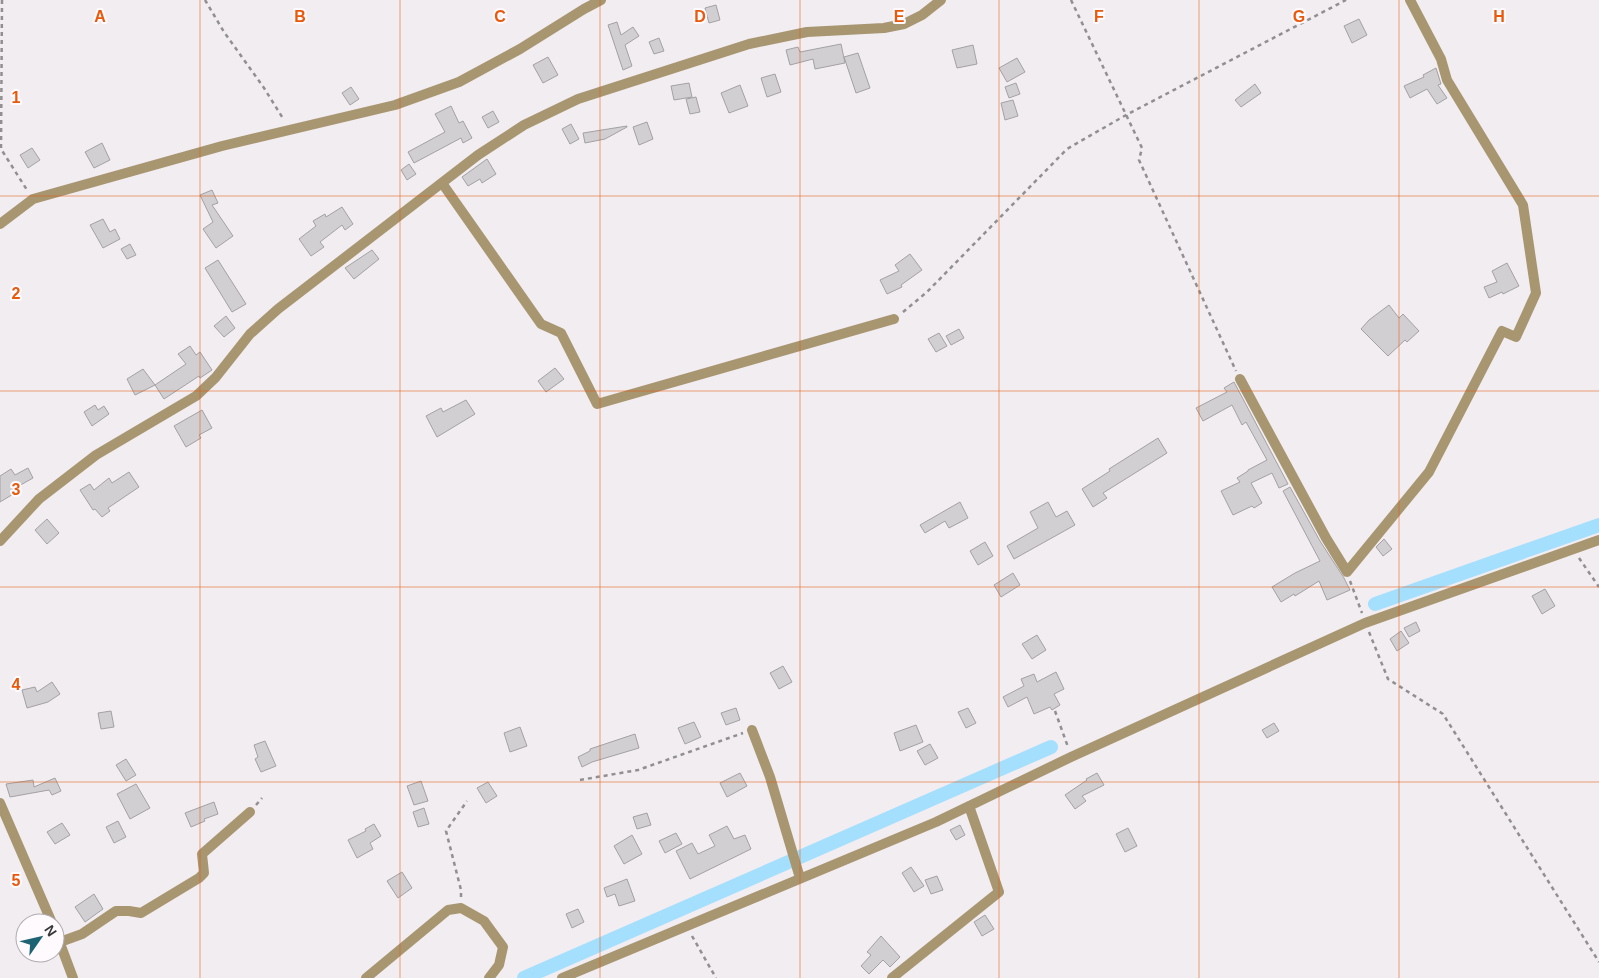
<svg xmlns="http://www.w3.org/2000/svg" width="1599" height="978" font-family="Helvetica,sans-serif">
  <rect width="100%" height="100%" fill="#f1edf1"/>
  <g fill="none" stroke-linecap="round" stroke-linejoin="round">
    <path stroke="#a5dffe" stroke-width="14" d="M1375 604 1599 525
      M524 978 1051 747"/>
  </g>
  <path fill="#d2cfd3" stroke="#a4a1a4" d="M716 5 720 20 709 23 705 8Z
    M1359 19 1367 35 1352 43 1344 26Z
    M617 22 621 35 633 27 639 36 625 45 632 66 623 70 608 25Z
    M659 38 664 51 654 54 649 42Z
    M841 44 845 63 815 69 813 59 790 65 786 50 798 47 800 52Z
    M973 45 977 64 957 68 952 50Z
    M858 53 870 88 856 93 844 57Z
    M548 57 558 75 543 83 533 65Z
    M1017 58 1025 72 1007 82 999 68Z
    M1436 68 1441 84 1438 85 1447 98 1437 104 1427 89 1410 98 1404 86 1424 77 1423 75Z
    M775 74 781 92 767 97 761 78Z
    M689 83 692 97 674 100 671 86Z
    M1016 83 1020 94 1009 98 1005 87Z
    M1255 84 1261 93 1241 107 1235 100Z
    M740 85 748 106 729 113 721 93Z
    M351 87 359 99 350 105 342 93Z
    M696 97 700 112 690 114 686 99Z
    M1013 100 1018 116 1005 120 1001 103Z
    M451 106 459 123 463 121 472 138 463 143 461 138 414 163 408 152 445 132 435 114Z
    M493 111 499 122 488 128 482 117Z
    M647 122 653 139 639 145 633 127Z
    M571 124 579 139 570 144 562 129Z
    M627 126V127L605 139 585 143 583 133Z
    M102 143 110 160 94 168 85 152Z
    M32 148 40 160 28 168 20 155Z
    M487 159 496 174 482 183 480 179 468 186 462 177Z
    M409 164 416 174 407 180 401 170Z
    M212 190 218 203 212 205 233 236 216 248 203 229 213 222 200 195Z
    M342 207 353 224 345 230 342 225 320 242 324 247 311 256 299 239 316 226 313 221 325 214 326 217Z
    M103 219 110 232 115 229 120 239 103 248 90 225Z
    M130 244 136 255 127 259 121 249Z
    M372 250 379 259 354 279 345 268Z
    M910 254 922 270 901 285 902 287 887 294 880 280 899 271 895 265Z
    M218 260 246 304 232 312 205 268Z
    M1507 263 1519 286 1503 294 1502 292 1489 298 1484 287 1497 282 1492 271Z
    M1389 305 1399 318 1403 314 1419 331 1407 342 1405 340 1388 356 1361 329 1369 320Z
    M226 316 235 328 224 337 214 326Z
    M959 329 964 338 951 345 946 336Z
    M939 333 947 346 936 352 928 339Z
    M190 346 196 355 200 352 212 370 200 378 199 376 164 399 155 385 186 364 178 354Z
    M555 368 564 379 546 392 538 381Z
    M143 369 155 385 135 395 127 379Z
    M1234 382 1288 484 1279 488 1272 473 1251 483 1262 503 1254 508 1252 506 1233 515 1221 491 1240 482 1237 478 1248 471V470L1267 460 1246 422 1242 425 1232 405 1203 421 1196 408 1227 392 1224 388Z
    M466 400 475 414 437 437 426 416 441 408 443 412Z
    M95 405 98 410 104 406 109 414 92 426 84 412Z
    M202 410 212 428 199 435 201 438 186 447 174 426Z
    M1158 438 1167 453 1103 493 1107 498 1093 507 1082 489 1110 471 1109 469Z
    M28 468 33 478 17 487 20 490 0 502V476L11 469 15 475Z
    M129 472 139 487 108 508 110 511 102 517 95 509 93 510 80 490 90 484 94 490 109 478 112 483Z
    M1290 487 1320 541 1344 578 1350 590 1327 600 1319 581 1295 596 1294 594 1281 602 1272 587 1295 573 1320 561 1283 491Z
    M960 502 968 518 949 528 945 521 925 533 920 525Z
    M1048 502 1056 517 1067 511 1075 525 1014 559 1007 546 1038 528 1030 512Z
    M47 519 59 533 47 544 35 530Z
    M1384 539 1392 549 1383 556 1376 547Z
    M985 542 993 556 978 565 970 551Z
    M1013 573 1020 585 1001 597 994 585Z
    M1545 589 1555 606 1542 614 1532 596Z
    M1416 622 1420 631 1409 637 1404 628Z
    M1401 631 1409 643 1397 651 1390 639Z
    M1037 635 1046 650 1032 659 1022 644Z
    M783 666 792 682 779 689 770 673Z
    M1056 672 1064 689 1054 694 1060 705 1052 710 1050 707 1034 714 1027 697 1008 707 1003 697 1024 686 1021 679 1034 674 1037 682Z
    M52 682 60 694 48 702 27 708 22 690 35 687 37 692Z
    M736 708 740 720 726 725 721 713Z
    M968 708 976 723 966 728 958 712Z
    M111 711 114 727 101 729 98 713Z
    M694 722 701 737 685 744 678 728Z
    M1274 723 1279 731 1267 738 1262 730Z
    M916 725 923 742 900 751 894 733Z
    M520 727 527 746 510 752 504 733Z
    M635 734 639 748 592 762 582 767 578 757 590 751V749Z
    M265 741 276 766 261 772 255 759 258 757 254 745Z
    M930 744 938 758 925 765 917 751Z
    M126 759 136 775 126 781 116 765Z
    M740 773 747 786 727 797 720 783Z
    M1097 773 1104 785 1082 796 1086 801 1075 809 1065 795 1087 780 1086 779Z
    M55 778 61 791 52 795 49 790 10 797 6 784 33 780 34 787Z
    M421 781 428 801 414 805 407 786Z
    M488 782 497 796 486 803 477 788Z
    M136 784 150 808 130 819 117 794Z
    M214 802 218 814 204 819 205 821 191 827 185 813Z
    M424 808 429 824 418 827 413 812Z
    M647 813 651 825 637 829 633 817Z
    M118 821 126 837 114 843 106 827Z
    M62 823 70 835 55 844 47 832Z
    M374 824 381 836 370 843 373 849 357 858 348 840 366 831 365 829Z
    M960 825 965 835 956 840 950 830Z
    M727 826 734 839 745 835 751 849 690 879 676 851 692 843 698 854 715 846 709 835Z
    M1128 828 1137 846 1125 852 1116 834Z
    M676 833 682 844 665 853 659 841Z
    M632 835 642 854 624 864 614 846Z
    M911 867 924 886 914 892 902 873Z
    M402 872 412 888 398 898 387 881Z
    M937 876 943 890 931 894 925 880Z
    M627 879 635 901 619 906 615 894 607 897 604 888Z
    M94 894 103 909 85 922 75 907Z
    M578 909 584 922 572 928 566 914Z
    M985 915 994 929 982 936 974 922Z
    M881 936 900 957 890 967 883 960 869 974 861 966 871 955 867 952Z"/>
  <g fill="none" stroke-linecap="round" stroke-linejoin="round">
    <path stroke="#918f91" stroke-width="2.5" stroke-dasharray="4 4" stroke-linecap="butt" d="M2 0 1 149 27 190
      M205 0 224 32 264 88 284 120
      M1071 0 1142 148 1139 160 1236 371
      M903 312 927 292 1067 149 1126 115 1346 0
      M1579 558 1599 587
      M1350 581 1362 613
      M1369 632 1388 679 1443 714 1599 962
      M1055 711 1068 747
      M580 780 638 770 743 733
      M256 805 262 798
      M461 897V890L446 831 467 801
      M692 936 716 978"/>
    <path stroke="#a89671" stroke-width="10" d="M442 183 541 324 561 333 597 404 894 319
      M0 224 33 199 222 146 395 105 459 82 520 49 584 9 601 0
      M1240 379 1326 538 1347 572 1429 472 1502 331 1516 337 1536 293 1523 205 1447 80 1441 59 1410 0
      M0 541 39 499 96 455 196 396 216 377 250 334 278 309 478 155 524 125 578 99 749 44 807 32 884 28 904 24 922 15 941 0
      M752 730 770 777 800 878
      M0 803 52 923
      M55 930 73 978
      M60 942 82 934 116 911H129L141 913 199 878 204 873 202 854 250 812
      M366 978 448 910 461 908 484 921 503 947 499 965 489 978
      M562 978 936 822 1071 757 1365 623 1599 540
      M892 978 999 892 969 806"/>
  </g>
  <path fill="none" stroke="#e8590c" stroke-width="1" stroke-opacity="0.55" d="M200 0V978M400 0V978M600 0V978M800 0V978M999 0V978M1199 0V978M1399 0V978M0 196H1599M0 391H1599M0 587H1599M0 782H1599"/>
  <g font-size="16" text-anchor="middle" font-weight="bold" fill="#e8590c" stroke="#fefafe" stroke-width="4" stroke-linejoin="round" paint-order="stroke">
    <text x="100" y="22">A</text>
    <text x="300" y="22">B</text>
    <text x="500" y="22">C</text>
    <text x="700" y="22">D</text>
    <text x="899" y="22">E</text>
    <text x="1099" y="22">F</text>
    <text x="1299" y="22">G</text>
    <text x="1499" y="22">H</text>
    <text x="16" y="103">1</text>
    <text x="16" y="299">2</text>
    <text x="16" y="495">3</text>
    <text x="16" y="690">4</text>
    <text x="16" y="886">5</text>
  </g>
  <g transform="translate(40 938) rotate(56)"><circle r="24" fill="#fefafe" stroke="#afacaf"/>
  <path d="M0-4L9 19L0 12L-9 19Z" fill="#1e6374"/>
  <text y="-8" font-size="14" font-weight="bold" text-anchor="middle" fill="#383738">N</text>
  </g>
</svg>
